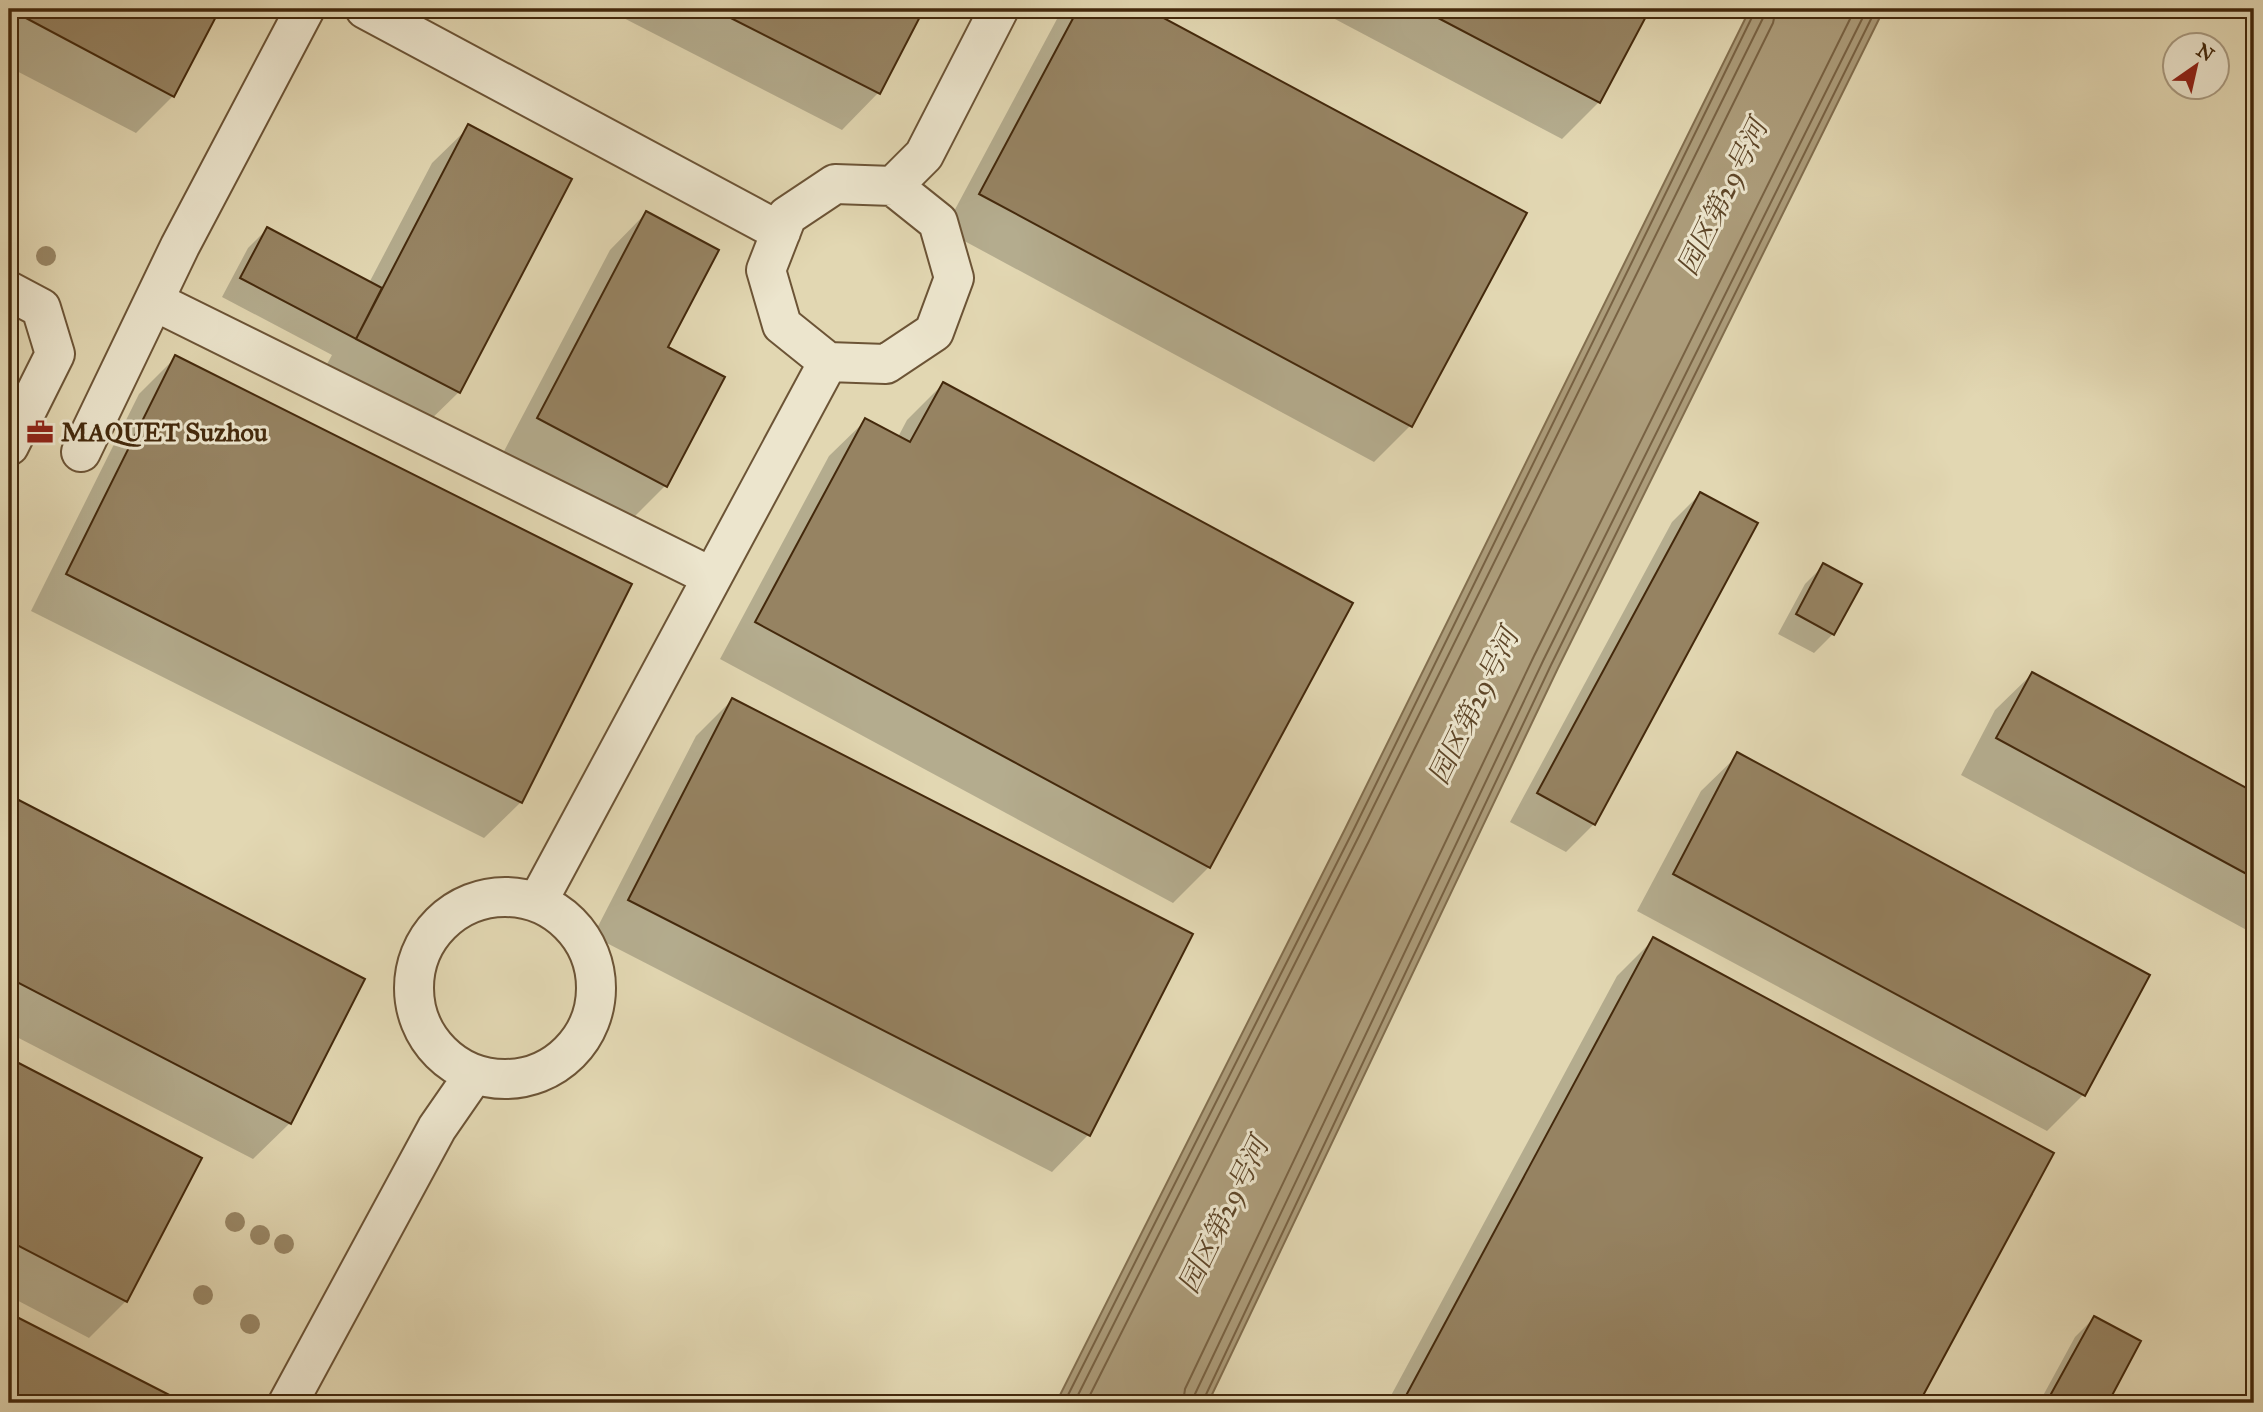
<svg xmlns="http://www.w3.org/2000/svg" width="2263" height="1412" font-family="'IM FELL Great Primer','Noto Serif SC',serif">
  <rect width="100%" height="100%" fill="#e2d7b2"/>
  <filter id="stains"><feTurbulence type="fractalNoise" baseFrequency=".00286" numOctaves="4"/><feColorMatrix values="0 0 0 0 .2 0 0 0 0 .09 0 0 0 0 .02 0 0 0 .5 -.17"/></filter>
  <radialGradient id="worn" r=".72"><stop offset=".6" stop-color="#630" stop-opacity="0"/><stop offset="1" stop-color="#630" stop-opacity=".3"/></radialGradient>
  <path fill="#ac9c7a" stroke="#826e4e" stroke-width="2" d="M1750 9H1884L1558 668 1208 1403H1056L1345 829Z"/>
  <path fill="#0003" d="M9 9H218L173 96 136 133 9 67Z
    M606 9H922L878 93 842 130Z
    M1067 9H1143L1524 214 1410 426 1374 462 944 230 1057 19Z
    M1316 9H1648L1599 102 1562 139Z
    M469 127 459 392 422 428 321 375 332 355 222 297 248 248 267 229 369 283 432 163Z
    M646 213 665 347V486L629 522 502 455 610 250Z
    M176 357 521 802 484 838 31 611 139 394Z
    M943 384 1209 867 1173 903 720 659 829 456 866 420 898 437 907 420Z
    M1700 494 1594 824 1566 852 1510 822 1672 522Z
    M1824 565 1859 584 1833 634 1814 653 1778 634 1805 584Z
    M2032 674 2254 794V934L1961 775 1995 710Z
    M732 700 1088 1135 1052 1172 593 936 696 736Z
    M1738 755 2083 1095 2047 1131 1637 911 1701 791Z
    M9 797 362 980 290 1123 253 1159 9 1033Z
    M1654 939 2052 1154 1917 1403H1387L1617 976Z
    M9 1060 199 1159 126 1301 89 1338 9 1296Z
    M9 1315 181 1403H9Z
    M2094 1318 2139 1342 2106 1403H2039L2075 1337Z"/>
  <g fill="none" stroke-linecap="round" stroke-linejoin="round">
    <path stroke="#786243" stroke-width="2" d="M1064 1403 1352 833 1756 9
      M1074 1403 1359 836 1763 18 1765 9
      M1086 1403 1369 841 1773 23 1776 9
      M1183 1403 1185 1389 1534 656 1855 9
      M1193 1403 1195 1394 1543 661 1867 9
      M1202 1403 1551 665 1876 9"/>
  </g>
  <path fill="#968362" stroke="#44290c" stroke-width="2" d="M9 9H220L174 97Z
    M713 9H924L880 94Z
    M1078 9H1147L1527 213 1412 427 979 194Z
    M1421 9H1650L1600 103Z
    M468 124 572 179 460 393 356 339Z
    M646 211 719 250 668 347 725 377 667 487 537 418Z
    M267 227 382 288 356 339 240 278Z
    M175 355 632 584 522 803 66 574Z
    M943 382 1353 603 1210 868 755 622 865 418 910 442Z
    M1700 492 1758 523 1595 825 1537 793Z
    M1823 563 1862 584 1834 635 1796 614Z
    M2032 672 2254 792V878L1996 738Z
    M732 698 1193 934 1090 1136 628 900Z
    M1737 752 2150 975 2085 1096 1673 874Z
    M9 795 365 979 291 1124 9 978Z
    M1653 937 2054 1153 1919 1403H1402Z
    M9 1058 202 1158 127 1302 9 1241Z
    M9 1313 185 1403H9Z
    M2094 1316 2141 1341 2108 1403H2046Z"/>
  <g fill="none" stroke-linecap="round" stroke-linejoin="round">
    <defs>
      <path id="minor" d="M365 9 781 232
        M893 186 938 222 954 278 934 332 886 364 828 362 782 325 766 270 787 216 835 184 893 186 924 155 999 9
        M9 291 41 308 55 354 9 446
        M154 301 712 577
        M81 452 180 246 305 9
        M414 988a91 91 0 1 1 182 0a91 91 0 1 1-182 0Z
        M538 901 828 362
        M288 1403 437 1128 473 1076"/>
    </defs>
    <use href="#minor" stroke="#6c5436" stroke-width="42"/>
    <use href="#minor" stroke="#ece5cd" stroke-width="38"/>
  </g>
  <g fill="#998766">
    <circle cx="46" cy="256" r="10"/>
    <circle cx="235" cy="1222" r="10"/>
    <circle cx="260" cy="1235" r="10"/>
    <circle cx="284" cy="1244" r="10"/>
    <circle cx="203" cy="1295" r="10"/>
    <circle cx="250" cy="1324" r="10"/>
  </g>
  <defs>
    <symbol id="office-bare" viewBox="-9 -9 18 18"><path d="M-6-3h4V-5.5h4V-3h4V5H-6ZM-1-4.5V-3h2v-1.5ZM-6 0V1H6V0Z" fill="#8f2418" stroke="#ece5cd" stroke-width="2.5" paint-order="stroke"/></symbol>
  </defs>
  <g fill-rule="evenodd">
    <use href="#office-bare" x="21" y="413" width="38" height="38"/>
  </g>
  <g text-anchor="middle" stroke-width="6" stroke-linejoin="round" paint-order="stroke">
    <g font-size="26" font-weight="bold" fill="#44290c" stroke="#ece5cd" text-anchor="start">
      <text x="61" y="441">MAQUET Suzhou</text>
    </g>
    <g font-size="28" font-style="italic" fill="#5e4628" stroke="#ece5cd">
      <text transform="translate(1722 197) rotate(-64)" y="10">园区第29号河</text>
      <text transform="translate(1473 706) rotate(-64)" y="10">园区第29号河</text>
      <text transform="translate(1223 1215) rotate(-64)" y="10">园区第29号河</text>
    </g>
  </g>
  <rect width="2263" height="1412" fill="none" stroke="#e2d7b2" stroke-width="35"/>
  <rect x="10" y="10" width="2242" height="1391" fill="none" stroke="#44290c" stroke-width="3.5"/>
  <rect x="18" y="18" width="2228" height="1377" fill="none" stroke="#44290c" stroke-width="2"/>
  <g transform="translate(2196 66) rotate(34)"><circle r="33" fill="#ece5cd" stroke="#a99a80" stroke-width="2"/>
  <path d="M0-5L12 26L0 18L-12 26Z" fill="#8f2418"/>
  <text y="-10" font-size="19" font-weight="bold" text-anchor="middle" fill="#44290c">N</text>
  </g>
  <rect width="100%" height="100%" filter="url(#stains)"/>
  <rect width="100%" height="100%" fill="url(#worn)"/>
</svg>
